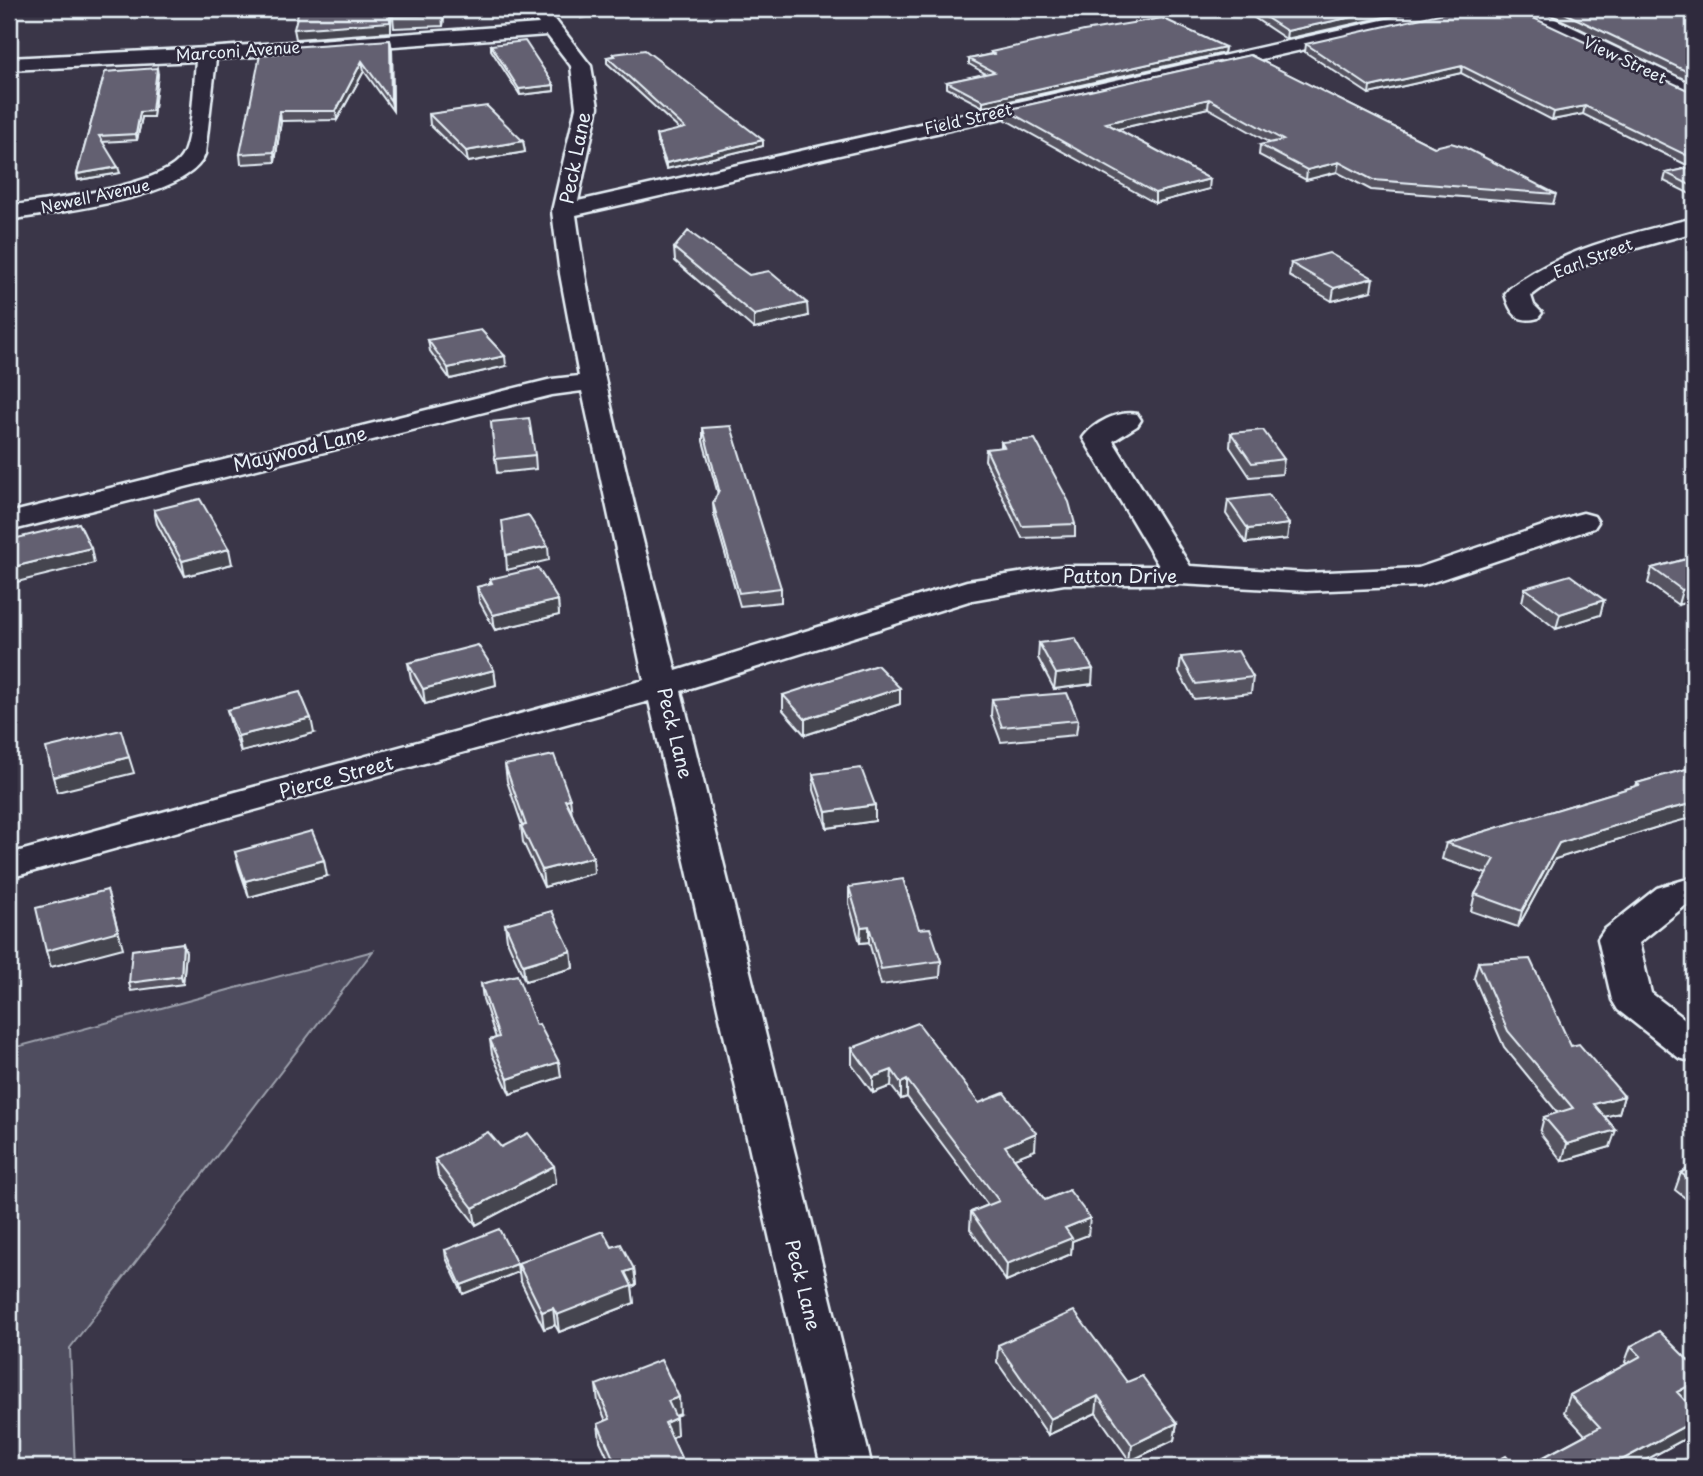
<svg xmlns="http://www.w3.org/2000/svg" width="1703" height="1476" font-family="'Playpen Sans',sans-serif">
  <rect width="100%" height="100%" fill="#3a3648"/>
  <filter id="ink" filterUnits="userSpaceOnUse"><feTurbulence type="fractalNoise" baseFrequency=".0143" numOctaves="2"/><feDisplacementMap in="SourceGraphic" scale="14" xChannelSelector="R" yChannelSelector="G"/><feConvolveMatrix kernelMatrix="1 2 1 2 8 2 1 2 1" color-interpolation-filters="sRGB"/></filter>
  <g filter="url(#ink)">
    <path fill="#504e5f" stroke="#9ca0ac" stroke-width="2" d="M373 951 70 1348 75 1467H9V1049Z"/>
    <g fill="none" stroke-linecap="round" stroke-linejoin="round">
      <defs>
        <path id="minor" d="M528 9H547L591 66 598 107 578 201 1431 9H1464L1455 15 576 215C597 369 638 520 676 671L967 581 1064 566H1159L1083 438C1093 423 1119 410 1137 414L1141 420 1137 426 1113 441 1190 566 1306 573 1418 568 1572 516 1583 513 1594 516 1598 522 1594 528 1421 586 1306 591 1180 584H1064L972 600 681 691 872 1467H821L649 701 9 878V854L644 680 582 391 552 395 9 531V513L552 379 579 376 560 274 552 211 576 107 571 66 547 35 216 59 205 154C190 199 53 212 9 220V206C44 200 165 187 182 156 192 140 194 82 196 61L9 70V58L207 48 539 24Z
          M1510 9H1534L1694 85V99L1512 13Z
          M1694 218V232C1640 248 1576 260 1531 296L1534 305 1542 313 1538 318C1517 324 1510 312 1505 294L1509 289C1560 249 1632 233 1694 218Z
          M1694 877V903L1685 906 1639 943 1651 993 1694 1026V1062L1679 1058 1618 1010 1612 1000 1598 939 1604 930 1657 888Z"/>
      </defs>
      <use href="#minor" stroke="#e8f1f8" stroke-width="5"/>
      <use href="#minor" fill="#2f2a3d" fill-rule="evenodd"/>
    </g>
    <path fill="#555361" stroke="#e8f1f8" stroke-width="2" d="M394 9H445L443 26 394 28 393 17Z
      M1241 9H1420L1286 39Z
      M1539 9H1694V84Z
      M390 40 392 49 393 111 364 71 337 120 281 121 275 162 241 164 240 154 289 52Z
      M1306 44 1694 93V196L1664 181 1666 173 1691 167 1583 114 1552 120 1461 73 1369 94 1305 52Z
      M491 45 554 85V91L520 95 491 50Z
      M1225 47 1224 53 983 107 947 88V82L986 74 969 64V59L991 54V52Z
      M613 54 763 140V146L666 169 657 141 656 135 680 130 607 63V57L613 56Z
      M1250 55 1434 147 1556 194 1553 204 1371 190 1337 172 1306 180 1259 155 1260 145 1270 143 1208 108 1118 129 1209 189 1155 203 1006 120V110Z
      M105 72 158 74 153 117H142L137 140 102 142 120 173 78 180 77 174Z
      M429 114 523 141 525 152 468 162 430 125Z
      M674 248 749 275 808 316 754 329 675 261Z
      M1291 263 1371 291 1332 301 1289 276Z
      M428 340 506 366 450 379 430 351Z
      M491 422 535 455 536 469 497 473Z
      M703 428 781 588V602L740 606 714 515 713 503 718 494 703 441Z
      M1231 433 1284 459 1282 474 1250 477 1230 447Z
      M1001 442 1075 524V536L1022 538 985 460 986 449 1001 448Z
      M1691 485H1694V511L1687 500Z
      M1228 500 1289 524 1287 539 1246 543 1226 514Z
      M154 510 232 564 185 576 157 524Z
      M1694 557 1678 605 1648 583 1652 568Z
      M490 579 558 600 559 615 495 630 479 601 477 587 490 584Z
      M1525 588 1604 600 1600 615 1556 629 1522 602Z
      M1039 643 1092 684 1054 689 1038 658Z
      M1181 657 1253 677 1251 693 1194 699 1179 672Z
      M408 663 494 670 496 685 425 704 411 679Z
      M783 695 900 704 805 735 783 710Z
      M992 699 1078 720 1076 735 1001 742 991 715Z
      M227 710 314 733 241 752 231 725Z
      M505 765 572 814 594 873 544 887 523 842 521 826 522 825 507 781Z
      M1686 769 1661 826 1555 859 1518 927 1471 911 1475 894 1487 874 1442 859 1446 843 1636 786 1637 783Z
      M813 774 875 805V821L827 828 814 790Z
      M235 852 327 876 249 897 239 868Z
      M849 887 941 961 940 977 881 985 869 942 860 943 849 903Z
      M505 924 571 951 573 968 525 981 507 940Z
      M186 952 183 984 131 991 129 983Z
      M1478 962 1624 1096 1619 1113 1604 1117 1610 1147 1562 1161 1540 1133 1544 1117 1558 1113 1504 1047 1474 978Z
      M481 984 536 1025 561 1077 510 1094 492 1054 490 1040 496 1038 483 999Z
      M852 1048 979 1103 1035 1150 1014 1158 1045 1200 1088 1235 1072 1241 1071 1254 1006 1281 970 1229 971 1212 988 1205 907 1097 901 1099 891 1086 873 1093 852 1065Z
      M501 1147 554 1166 556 1183 476 1225 438 1176 435 1159Z
      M1694 1165V1205L1675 1190 1681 1173Z
      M612 1247 634 1269 636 1285 632 1287 634 1303 559 1332 555 1325 544 1329 520 1280 518 1263Z
      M445 1250 517 1264 518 1272 463 1294 446 1258Z
      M998 1345 1127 1382 1177 1423 1174 1440 1130 1461 1096 1413 1048 1435 997 1362Z
      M1631 1346 1694 1396 1685 1401 1694 1434 1633 1467H1525L1585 1435 1564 1412 1570 1395 1627 1364 1625 1362Z
      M596 1385 680 1414 675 1416 677 1435 672 1437 684 1467H612L600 1441 598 1424 606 1421 598 1402Z"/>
    <path fill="#45444f" stroke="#e8f1f8" stroke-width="2" d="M391 9V32L296 39 294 29Z
      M443 9H445L443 26 442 15Z
      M593 9H639L581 18V11Z
      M1389 9H1420L1286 39 1287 31Z
      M390 40 392 49 393 111 391 101Z
      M1225 47 1224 53 983 107V101Z
      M362 61 364 71 337 120 336 111Z
      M1462 66 1461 73 1369 94 1370 87Z
      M157 68 158 74 153 117H142L137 140 136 134 140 112Z
      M554 85V91L520 95 519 89Z
      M1209 99 1208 108 1105 132 1106 123Z
      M1585 106 1583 114 1552 120 1554 112Z
      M280 111 281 121 275 162 274 152Z
      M763 140V146L666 169V163Z
      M523 141 525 152 468 162 466 151Z
      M1339 162 1337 172 1306 180 1307 170Z
      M118 167 120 173 78 180 77 174Z
      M1210 179 1209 189 1155 203V193Z
      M1373 278 1371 291 1332 301 1334 288Z
      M807 303 808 316 754 329V315Z
      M505 356 506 366 450 379 448 368Z
      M1289 524 1287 539 1246 543 1248 529Z
      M548 546 549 560 507 570 506 555Z
      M91 548 94 563 9 584V568Z
      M229 549 232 564 185 576 182 561Z
      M1694 587V600L1678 605 1682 590Z
      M558 600 559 615 495 630 493 615Z
      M1604 600 1600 615 1556 629 1560 614Z
      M1093 669 1092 684 1054 689 1056 674Z
      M494 670 496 685 425 704 423 689Z
      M900 688V704L805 735V719Z
      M311 718 314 733 241 752 238 736Z
      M129 757 134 773 57 792 53 777Z
      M570 799 572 814 565 800Z
      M1694 803V817L1661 826 1555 859 1518 927 1522 911 1559 843 1666 810Z
      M875 805V821L827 828 826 812Z
      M593 857 594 873 544 887 542 870Z
      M324 860 327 876 249 897 245 881Z
      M107 890 123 948 51 967 46 951Z
      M869 926V942L860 943 861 927Z
      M183 943 186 952 183 984 181 976Z
      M571 951 573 968 525 981 523 965Z
      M559 1062 561 1077 510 1094 508 1079Z
      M892 1070 891 1086 873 1093V1077Z
      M907 1080V1097L901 1099V1083Z
      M1624 1096 1619 1113 1589 1121 1594 1104Z
      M1616 1130 1610 1147 1562 1161 1567 1144Z
      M1036 1133 1035 1150 1004 1162 1005 1146Z
      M554 1166 556 1183 476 1225 473 1208Z
      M1090 1218 1088 1235 1072 1241 1071 1254 1006 1281 1007 1264 1065 1228Z
      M517 1264 518 1272 463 1294 461 1285Z
      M634 1269 636 1285 632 1287 634 1303 559 1332 557 1315 625 1272Z
      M553 1308 555 1325 544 1329 542 1312Z
      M1694 1383V1396L1670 1409 1677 1392Z
      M1098 1396 1096 1413 1048 1435 1050 1419Z
      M679 1397 680 1414 670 1418 668 1401Z
      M676 1418 677 1435 667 1440 665 1423Z
      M1694 1421V1434L1633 1467H1609Z
      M1177 1423 1174 1440 1130 1461 1132 1445Z"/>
    <path fill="#636171" stroke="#e8f1f8" stroke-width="2" d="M299 9H390V22L294 29Z
      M394 9H443L442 15 393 17Z
      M1253 9H1389L1287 31Z
      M1459 9H1514L1694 93V159L1585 106 1554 112 1462 66 1370 87 1306 44 1457 10Z
      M1556 9H1694V75Z
      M1162 18 1225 47 983 101 947 82 994 72 969 59 994 54 991 52 1084 31Z
      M390 40 391 101 362 61 336 111H280L274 152 240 154 260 55 289 52 290 47Z
      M525 41 554 85 519 89 491 45Z
      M645 50 763 140 666 163 656 135 685 128 607 57 615 56 613 54Z
      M1250 55 1434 147 1451 143 1464 147 1556 194 1373 180 1339 162 1307 170 1260 145 1283 140 1209 99 1106 123 1210 179 1155 193 1006 110Z
      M157 68 152 111 140 112 136 134 99 136 118 167 77 174 105 72Z
      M487 106 523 141 466 151 429 114Z
      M1694 167V187L1666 173Z
      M688 231 749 275 769 271 807 303 754 315 674 248Z
      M1329 253 1373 278 1334 288 1291 263Z
      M481 330 505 356 448 368 428 340Z
      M529 418 535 455 495 459 491 422Z
      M731 426 781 588 739 593 713 503 719 490 703 428Z
      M1263 430 1284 459 1252 463 1231 433Z
      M1035 439 1069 502 1075 524 1022 526 986 449 1004 447 1001 442Z
      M1269 495 1289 524 1248 529 1228 500Z
      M200 499 229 549 182 561 154 510Z
      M528 515 548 546 506 555 502 521Z
      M79 523 91 548 9 568V540Z
      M1694 557V587L1682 590 1652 568Z
      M538 568 558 600 493 615 477 587 492 583 490 579Z
      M1570 575 1604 600 1560 614 1525 588Z
      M1075 638 1093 669 1056 674 1039 643Z
      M478 645 494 670 423 689 408 663Z
      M1238 651 1253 677 1196 684 1181 657Z
      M877 665 900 688 805 719 783 695Z
      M300 692 311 718 238 736 227 710Z
      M1067 693 1078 720 1002 727 992 699Z
      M121 730 129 757 53 777 46 748Z
      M554 755 570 799 565 800 593 857 542 870 521 826 526 825 505 765Z
      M861 768 875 805 826 812 813 774Z
      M1686 769 1689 771 1694 770V803L1666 810 1559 843 1522 911 1475 894 1495 859 1446 843 1639 785 1637 783Z
      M312 831 324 860 245 881 235 852Z
      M903 879 919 929 930 928 941 961 881 969 869 926 861 927 849 887Z
      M107 890 118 931 46 951 36 908Z
      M552 911 571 951 523 965 505 924Z
      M183 943 181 976 129 983 132 950Z
      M1530 959 1571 1046 1579 1044 1624 1096 1594 1104 1616 1130 1567 1144 1544 1117 1573 1108 1508 1031 1478 962Z
      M517 975 536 1025 539 1024 559 1062 508 1079 490 1040 499 1037 481 984Z
      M918 1023 979 1103 1004 1093 1036 1133 1005 1146 1045 1200 1069 1190 1090 1218 1065 1228 1072 1238 1007 1264 971 1212 999 1201 907 1080 901 1083 892 1070 873 1077 852 1048Z
      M488 1132 501 1147 528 1133 554 1166 473 1208 435 1159Z
      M1694 1165V1183L1681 1173Z
      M499 1229 517 1264 461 1285 445 1250Z
      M603 1231 612 1247 621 1244 634 1269 625 1272 632 1286 557 1315 553 1308 542 1312 518 1263Z
      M1074 1311 1127 1382 1142 1376 1177 1423 1132 1445 1098 1396 1050 1419 998 1345Z
      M1659 1331 1694 1366V1383L1677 1392 1694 1410V1421L1609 1467H1525L1600 1427 1570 1395 1641 1356 1631 1346Z
      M661 1360 679 1397 668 1401 676 1418 665 1423 684 1464 677 1467H617L598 1424 610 1419 596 1385Z
      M1506 1456 1516 1467H1485Z"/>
  </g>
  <g text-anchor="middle" stroke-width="5" stroke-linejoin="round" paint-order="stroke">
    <g font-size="16" fill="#e8f1f8" stroke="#2f2a3d">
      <text transform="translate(238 51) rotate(-4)" y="6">Marconi Avenue</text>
      <text transform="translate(1625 60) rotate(25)" y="6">View Street</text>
      <text transform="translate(968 119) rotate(-13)" y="6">Field Street</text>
      <text transform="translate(95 196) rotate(-12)" y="6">Newell Avenue</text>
      <text transform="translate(1593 258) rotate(-21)" y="6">Earl Street</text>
    </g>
    <g font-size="19" fill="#e8f1f8" stroke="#2f2a3d">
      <text transform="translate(575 158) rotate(-79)" y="7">Peck Lane</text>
      <text transform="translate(300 449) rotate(-14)" y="7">Maywood Lane</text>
      <text x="1120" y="583">Patton Drive</text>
      <text transform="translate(675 733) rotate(76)" y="7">Peck Lane</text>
      <text transform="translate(336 777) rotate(-15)" y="7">Pierce Street</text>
      <text transform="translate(803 1285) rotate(76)" y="7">Peck Lane</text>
    </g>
  </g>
  <rect width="1703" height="1476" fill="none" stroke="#2f2a3d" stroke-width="35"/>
  <rect x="18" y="18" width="1668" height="1441" fill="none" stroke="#e8f1f8" stroke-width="2.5" filter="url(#ink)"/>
</svg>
